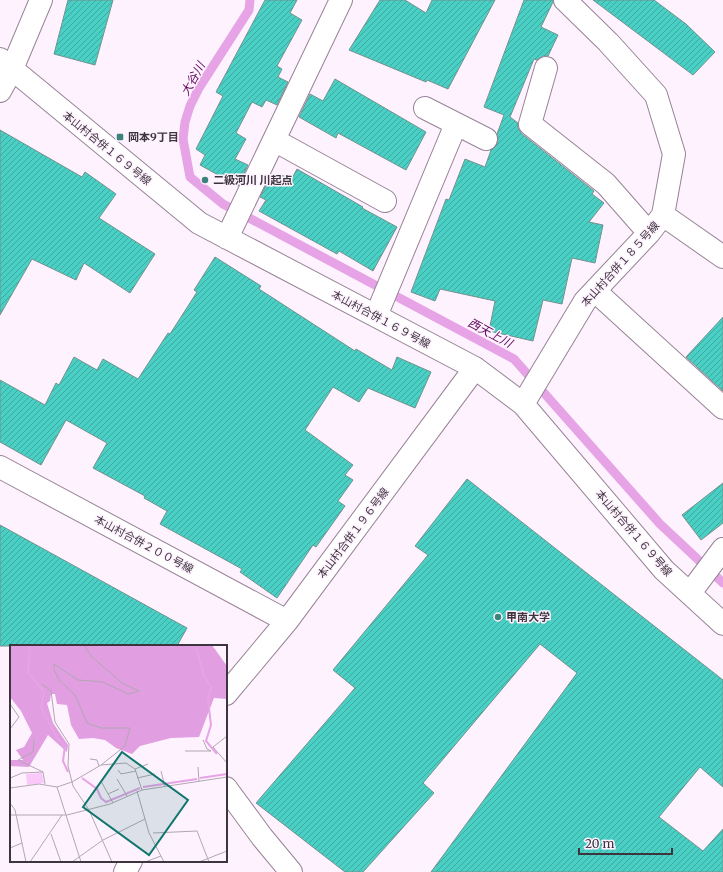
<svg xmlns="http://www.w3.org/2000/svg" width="723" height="872" font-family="Merriweather,'Noto Sans JP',serif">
  <defs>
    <pattern id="building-hatch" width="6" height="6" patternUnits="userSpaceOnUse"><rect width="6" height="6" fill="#49cfc3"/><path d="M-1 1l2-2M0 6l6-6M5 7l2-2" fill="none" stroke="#3ea9a0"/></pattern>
  </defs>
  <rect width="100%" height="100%" fill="#fff2ff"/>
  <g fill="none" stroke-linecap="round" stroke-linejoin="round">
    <path stroke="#e6a3e5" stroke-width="9" d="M250 0 249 10 199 88 190 106 185 122 183 139 190 177 223 204 514 359 660 524 723 583"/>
  </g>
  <path fill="url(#building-hatch)" stroke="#72928e" d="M68 0H113L95 65 54 54Z
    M265 0H297L290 13 302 20 277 66 282 69 278 77 288 82 277 105 266 100 262 107 252 102 236 133 246 139 235 159 248 165 238 186 200 165 205 155 196 149 223 96 216 92Z
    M380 0H405L426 13 432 0H495L448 89 427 80 426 82 349 50Z
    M524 0H553V2L541 27 558 35 548 56H543L537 60 534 59 510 117 518 123V128L522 134 594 191 592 194 604 203 589 222 603 225 595 263 572 258 562 304 543 300 533 341 489 331 495 301 440 289 435 301 411 292 446 199 449 200 465 159 485 167 491 150 497 144 498 139 497 134 504 115 484 107Z
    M593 0H654L686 24 715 52 693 75Z
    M335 79 426 132 406 170 338 133 336 138 299 117 310 94 323 101Z
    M0 130 82 177 85 172 116 194 99 218 155 254 130 293 84 263 76 280 32 259 0 315Z
    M297 169 363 207 362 208 397 227 373 271 339 251 337 254 259 211 266 200 260 197 270 177 277 180 280 174 291 180Z
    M215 257 261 286 259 289 355 351 356 349 392 370 397 357 431 372 415 408 368 388 359 402 333 387 305 430 353 465 345 475 353 480 338 501 345 506 316 547 313 545 277 598 240 572 242 569 160 524 167 511 144 498 145 496 93 468 107 443 66 420 41 465 0 442V380L45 405 56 383 59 385 74 357 97 370 103 359 138 379 168 333 170 334 197 292 194 290Z
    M723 317V391L686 357Z
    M467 479 723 680V787L700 767 659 817 703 851 723 829V872H431L577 673 540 644 423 783 434 793 363 872H345L256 803 355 688 333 670 428 555 415 546Z
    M723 483V523L701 540 682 515Z
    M0 525 187 628 177 646H0Z"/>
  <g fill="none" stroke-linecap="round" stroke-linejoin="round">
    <defs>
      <path id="minor" d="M0 59 199 223 475 368 523 404 664 570 723 624
        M546 68 530 124 606 184 649 233
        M0 91 12 69 41 0
        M425 108 486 139
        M274 140 385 201
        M663 215 723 257
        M227 238 341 0
        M595 291 723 408
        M376 316 456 124
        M523 404 585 301 649 233 663 215 674 154 656 95 608 42 565 0
        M0 467 287 621
        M690 593 723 549
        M226 694 287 621 475 368
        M226 788 262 837 291 872
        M125 872 131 861"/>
    </defs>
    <use href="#minor" stroke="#978396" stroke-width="24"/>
    <use href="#minor" stroke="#fff" stroke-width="22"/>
  </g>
  <g fill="#3c837b" stroke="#fff2ff" stroke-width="1.5">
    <rect x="116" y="133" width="8" height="8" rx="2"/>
    <circle cx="205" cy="180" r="4"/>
    <circle cx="498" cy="617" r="4"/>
  </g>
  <g text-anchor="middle" stroke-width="3" stroke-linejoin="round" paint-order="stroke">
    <g font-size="11" font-weight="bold" fill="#3d353d" stroke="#fff2ff" text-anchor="start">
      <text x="128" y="141">岡本9丁目</text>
      <text x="213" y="184">二級河川 川起点</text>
      <text x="506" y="621">甲南大学</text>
    </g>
    <g font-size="11" fill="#3d353d" stroke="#fff2ff">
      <text transform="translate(107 148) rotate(39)" y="4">本山村合併１６９号線</text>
      <text transform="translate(620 264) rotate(-48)" y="4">本山村合併１８５号線</text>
      <text transform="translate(381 319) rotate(28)" y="4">本山村合併１６９号線</text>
      <text transform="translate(353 533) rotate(-53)" y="4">本山村合併１９６号線</text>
      <text transform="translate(634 533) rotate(49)" y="4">本山村合併１６９号線</text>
      <text transform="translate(144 544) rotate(28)" y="4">本山村合併２００号線</text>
    </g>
    <g font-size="12" font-style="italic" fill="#5d0c5f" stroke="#fff2ff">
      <text transform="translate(193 79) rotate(-61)" y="4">大谷川</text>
      <text transform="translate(490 333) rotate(28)" y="4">西天上川</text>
    </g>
  </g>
  <g transform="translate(10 645)">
    <rect width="217" height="217" fill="#fff2ff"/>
    <path d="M0 0H202L217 21V54L204 53 189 92 161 93 130 101 122 109 106 103 95 95 83 93 69 94 61 80 57 60 47 59 45 49H41L40 56 37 58 43 78 58 100 57 107 38 90 19 122 0 121V115H13L6 105 14 102 22 88 11 66 0 52Z" fill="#e19fe1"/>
    <path d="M32 128 34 138 17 140 16 129Z" fill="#fbc8fa"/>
    <path fill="none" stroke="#e6a3e5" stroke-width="2" d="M20 0 18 27 34 47 31 62 47 93 55 101 53 116 58 127M183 0 187 5 194 31 201 42 198 55 201 80 196 96 207 109M72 133 87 144 91 153 96 157 130 143M190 133 217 129M133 142 187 134"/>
    <path fill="none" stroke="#b1a6b1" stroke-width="1" d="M74 0 82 12 112 38 129 46 118 49 93 37 68 35 44 19V25L50 36 65 50 77 78 91 83H120L115 101 91 120M32 39 41 46 45 77 59 99 58 121 63 141 79 165 102 217M0 59 9 72 0 84M217 91 203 102 217 118M24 94 23 107 8 115 33 127M193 95 197 104 201 106M175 106H201M80 114 87 115 89 121M188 122 189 136M125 124 138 119M108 125 111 129 126 126M151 126 155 142M33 127 35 139M0 133 12 128 33 127M127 133 145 129M107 134 117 151M91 136 103 158M47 142 71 217M0 143 29 139 47 142 62 137 91 120 116 118 125 124 132 145M127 146 139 188 154 217M98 149 109 144M0 158 5 165 16 217M0 170H57L100 159 132 145 217 132M143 188 187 186 199 217M41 189 51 217M0 203 12 198M20 217 52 170M62 217 93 195 135 174M135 217 151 211M189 217 217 206"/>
    <path fill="#0f766e" fill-opacity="0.15" stroke="#0f766e" stroke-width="2" d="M112 107 178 155 139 210 73 162Z"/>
    <rect width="217" height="217" fill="none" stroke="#3d353d" stroke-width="2"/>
  </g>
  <path d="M579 848v6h93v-6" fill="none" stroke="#3d353d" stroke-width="2"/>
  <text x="585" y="848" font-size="12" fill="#3d353d" stroke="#fff2ff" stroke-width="3" paint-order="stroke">20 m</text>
</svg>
